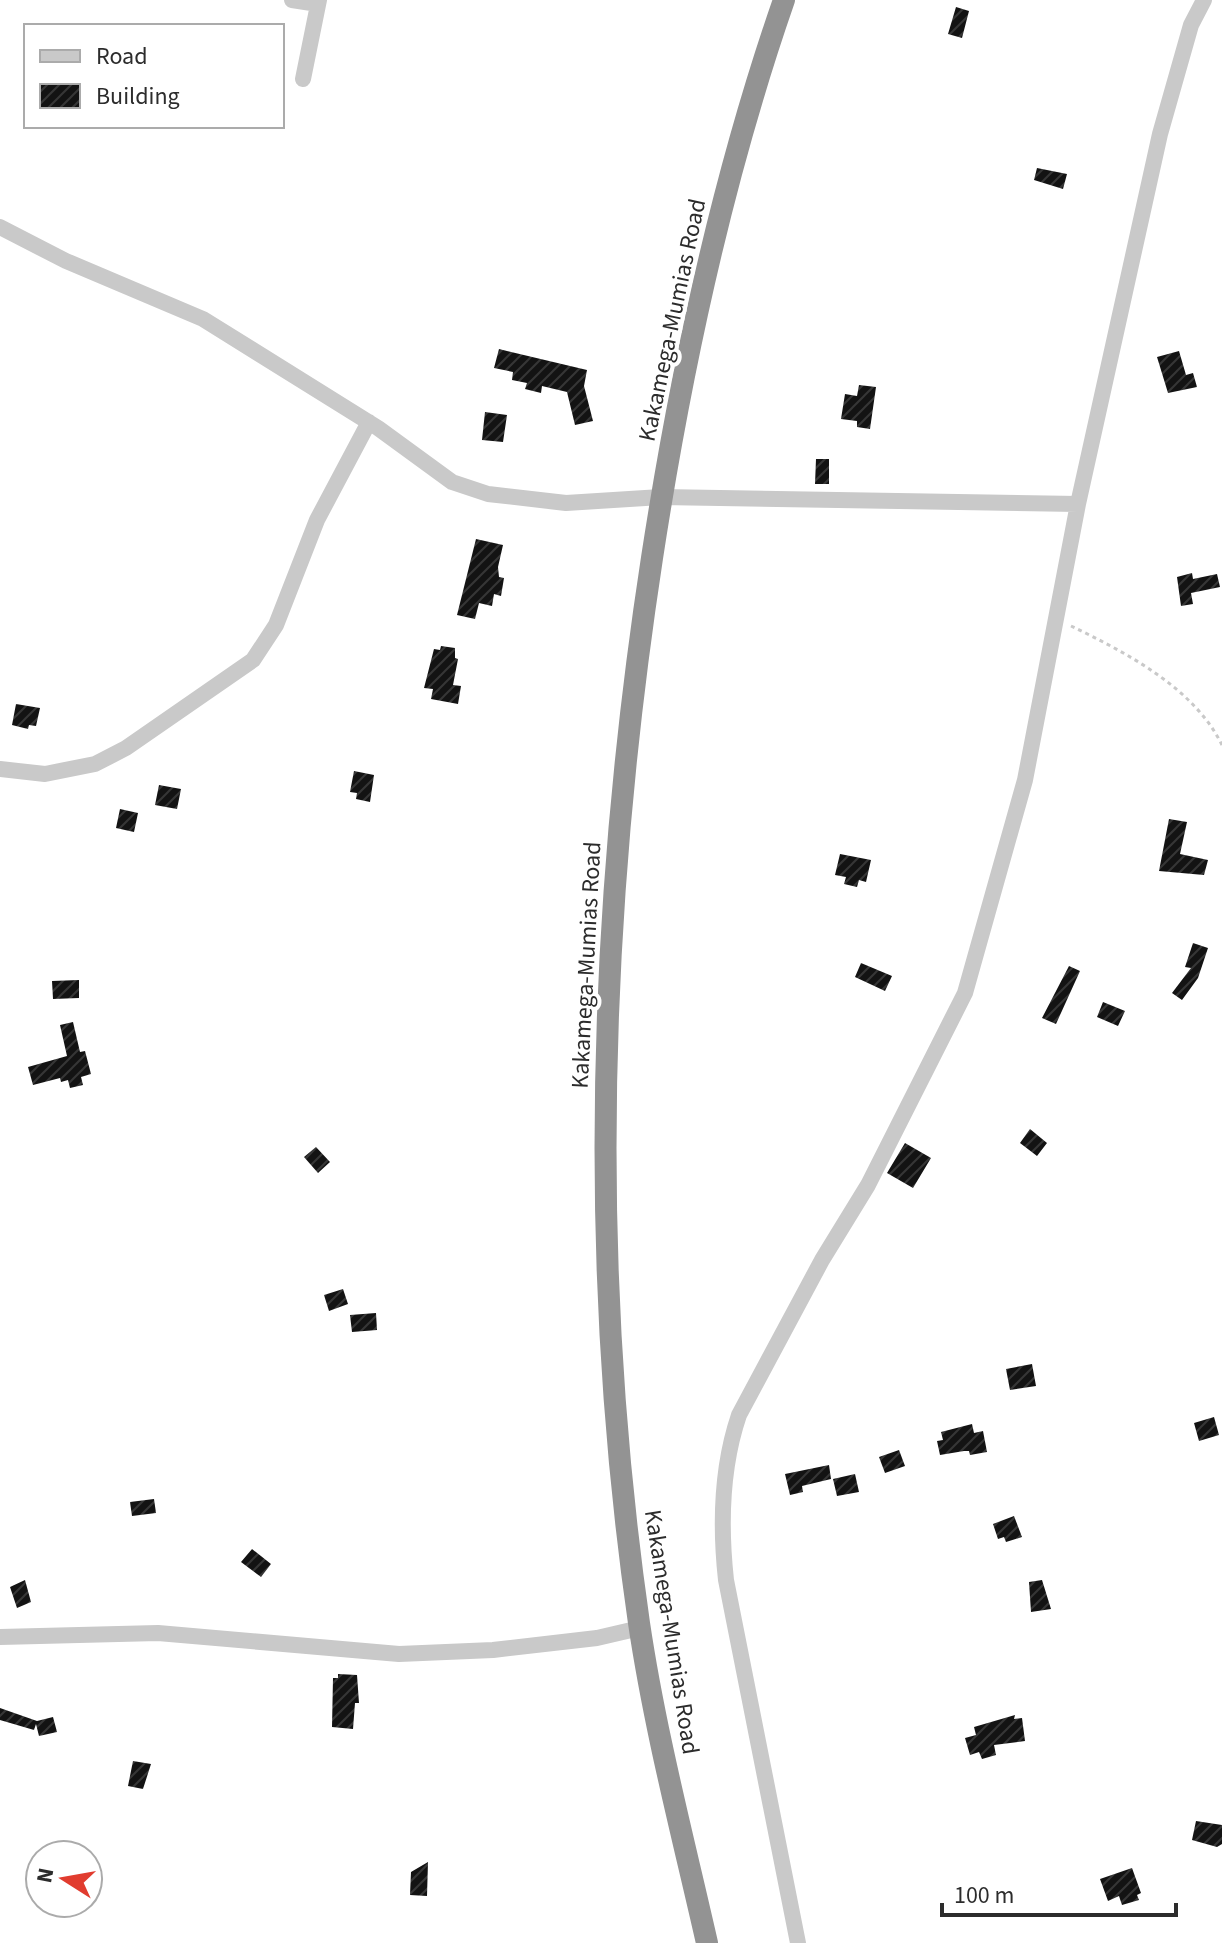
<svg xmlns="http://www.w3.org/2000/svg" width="1222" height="1943" font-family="'Source Sans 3',sans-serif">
  <defs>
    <pattern id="building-hatch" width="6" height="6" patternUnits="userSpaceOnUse" patternTransform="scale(2)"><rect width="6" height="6" fill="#131313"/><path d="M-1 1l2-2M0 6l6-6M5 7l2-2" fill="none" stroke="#363636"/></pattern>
  </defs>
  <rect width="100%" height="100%" fill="#fff"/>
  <path fill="url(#building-hatch)" d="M956 7 969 11 962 38 948 34Z
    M1037 168 1067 174 1063 189 1034 180Z
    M499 349 587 370 584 386 593 421 575 425 567 392 542 386 541 393 525 389 527 383 512 380 513 372 494 368Z
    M1179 351 1186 375 1193 373 1197 387 1168 393 1157 357Z
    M859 385 876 387 870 429 857 427V421L841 419 845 394 857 396Z
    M485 412 507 415 503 442 482 440Z
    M816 459H829V484H815Z
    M476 539 503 545 498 567 499 577 504 578 501 596 494 594 492 606 479 603 475 619 457 615Z
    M1192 573 1193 579 1217 574 1220 587 1191 593 1193 604 1181 606 1177 577Z
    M441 646 455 648V658L458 659 453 685 461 686 458 704 431 699 433 689 424 688 434 649 440 650Z
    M16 704 40 708 36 726 29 725 28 729 12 725Z
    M354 771 374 775 370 802 356 799 357 793 350 792Z
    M159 785 181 789 177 809 155 805Z
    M120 809 138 813 134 832 116 828Z
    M1169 819 1187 822 1180 854 1208 860 1204 875 1159 871Z
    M840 854 871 860 866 882 859 880 857 887 844 884 846 877 835 875Z
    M1193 943 1208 948 1198 978 1182 1000 1172 993 1191 968 1185 967Z
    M861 963 892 976 885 991 855 977Z
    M1069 966 1080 971 1056 1024 1042 1018Z
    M79 980V998L53 999 52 981Z
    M1103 1002 1125 1011 1118 1026 1097 1017Z
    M73 1022 80 1052 85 1051 91 1074 81 1077 83 1085 70 1088 68 1080 61 1082 60 1078 33 1085 28 1067 67 1056 60 1025Z
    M1030 1129 1047 1143 1037 1156 1020 1143Z
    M905 1143 931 1158 913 1188 887 1173Z
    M316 1147 330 1162 318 1173 304 1157Z
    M343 1289 348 1304 329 1311 324 1295Z
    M376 1313 377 1330 352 1332 350 1315Z
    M1032 1364 1036 1386 1010 1390 1006 1369Z
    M1214 1417 1219 1435 1199 1441 1194 1423Z
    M972 1424 974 1433 983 1431 987 1452 970 1455 969 1451H964L940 1455 937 1441 943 1440 941 1432Z
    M899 1450 905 1466 885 1473 879 1457Z
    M829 1465 831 1479 802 1486 803 1492 790 1495 785 1474Z
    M855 1474 859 1492 837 1496 833 1479Z
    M154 1499 156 1513 132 1516 130 1502Z
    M1014 1516 1022 1537 1006 1542 1004 1537 998 1539 993 1524Z
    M252 1549 271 1564 261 1577 241 1562Z
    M25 1580 31 1602 17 1608 10 1587Z
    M1042 1580 1051 1609 1031 1612 1029 1582Z
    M338 1674 357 1675 359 1703H355L353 1729 332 1727 333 1678H338Z
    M0 1708 37 1721 53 1717 57 1732 39 1736 36 1724 34 1730 0 1720Z
    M1015 1715 1014 1719 1022 1718 1025 1741 994 1745 996 1755 982 1759 979 1752 970 1755 965 1738 976 1735 974 1727Z
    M133 1761 151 1764 143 1789 128 1786Z
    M1196 1821 1222 1825V1844L1217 1847 1192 1840Z
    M428 1862 427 1896 410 1895 411 1872Z
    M1132 1868 1141 1893 1137 1895 1139 1900 1122 1905 1119 1896 1108 1901 1100 1879Z"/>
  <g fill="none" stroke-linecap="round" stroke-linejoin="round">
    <path stroke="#c9c9c9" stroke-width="3" stroke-dasharray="4 4" stroke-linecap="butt" d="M1071 626C1127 653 1194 688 1222 745"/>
    <path stroke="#c9c9c9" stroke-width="16" d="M292 0 318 4
      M303 79 319 0
      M0 227 66 261 203 319 378 428 452 482 488 494 566 503 661 497 1078 504 1160 134 1191 25 1204 0
      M0 769 45 774 95 764 126 748 253 660 276 625 317 520 369 422
      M0 1637 158 1633 399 1654 493 1650 597 1638 640 1628
      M798 1943 726 1580C720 1525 721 1468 739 1415L822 1260 868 1185 965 993 1025 780 1078 504"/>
    <path stroke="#939393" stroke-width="22" d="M707 1943C683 1837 655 1731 639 1623 588 1270 598 910 652 558 681 369 721 181 784 0"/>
  </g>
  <g text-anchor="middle" stroke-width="8" stroke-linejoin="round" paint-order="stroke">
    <g font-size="24" fill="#2c2c2c" stroke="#fff">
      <text transform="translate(672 320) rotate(-78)" y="8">Kakamega-Mumias Road</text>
      <text transform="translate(586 965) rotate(-87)" y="8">Kakamega-Mumias Road</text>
      <text transform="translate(672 1632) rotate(81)" y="8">Kakamega-Mumias Road</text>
    </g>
  </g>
  <rect x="24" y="24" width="260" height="104" fill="#ffffff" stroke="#ababab" stroke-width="2"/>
  <rect x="40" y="50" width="40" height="12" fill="#c9c9c9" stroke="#ababab" stroke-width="2"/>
  <text x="96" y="64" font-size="24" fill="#2c2c2c">Road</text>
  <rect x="40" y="84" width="40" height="24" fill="url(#building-hatch)" stroke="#ababab" stroke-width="2"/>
  <text x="96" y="104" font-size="24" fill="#2c2c2c">Building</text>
  <g transform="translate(64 1879) rotate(281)"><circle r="38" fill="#ffffff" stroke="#ababab" stroke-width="2"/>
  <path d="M0-6L14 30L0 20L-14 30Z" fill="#e13c2f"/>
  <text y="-12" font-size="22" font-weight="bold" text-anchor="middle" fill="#2c2c2c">N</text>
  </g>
  <path d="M942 1903v12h234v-12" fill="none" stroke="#2c2c2c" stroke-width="4"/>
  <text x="954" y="1903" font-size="24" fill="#2c2c2c" stroke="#ffffff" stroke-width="6" paint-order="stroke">100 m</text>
</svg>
